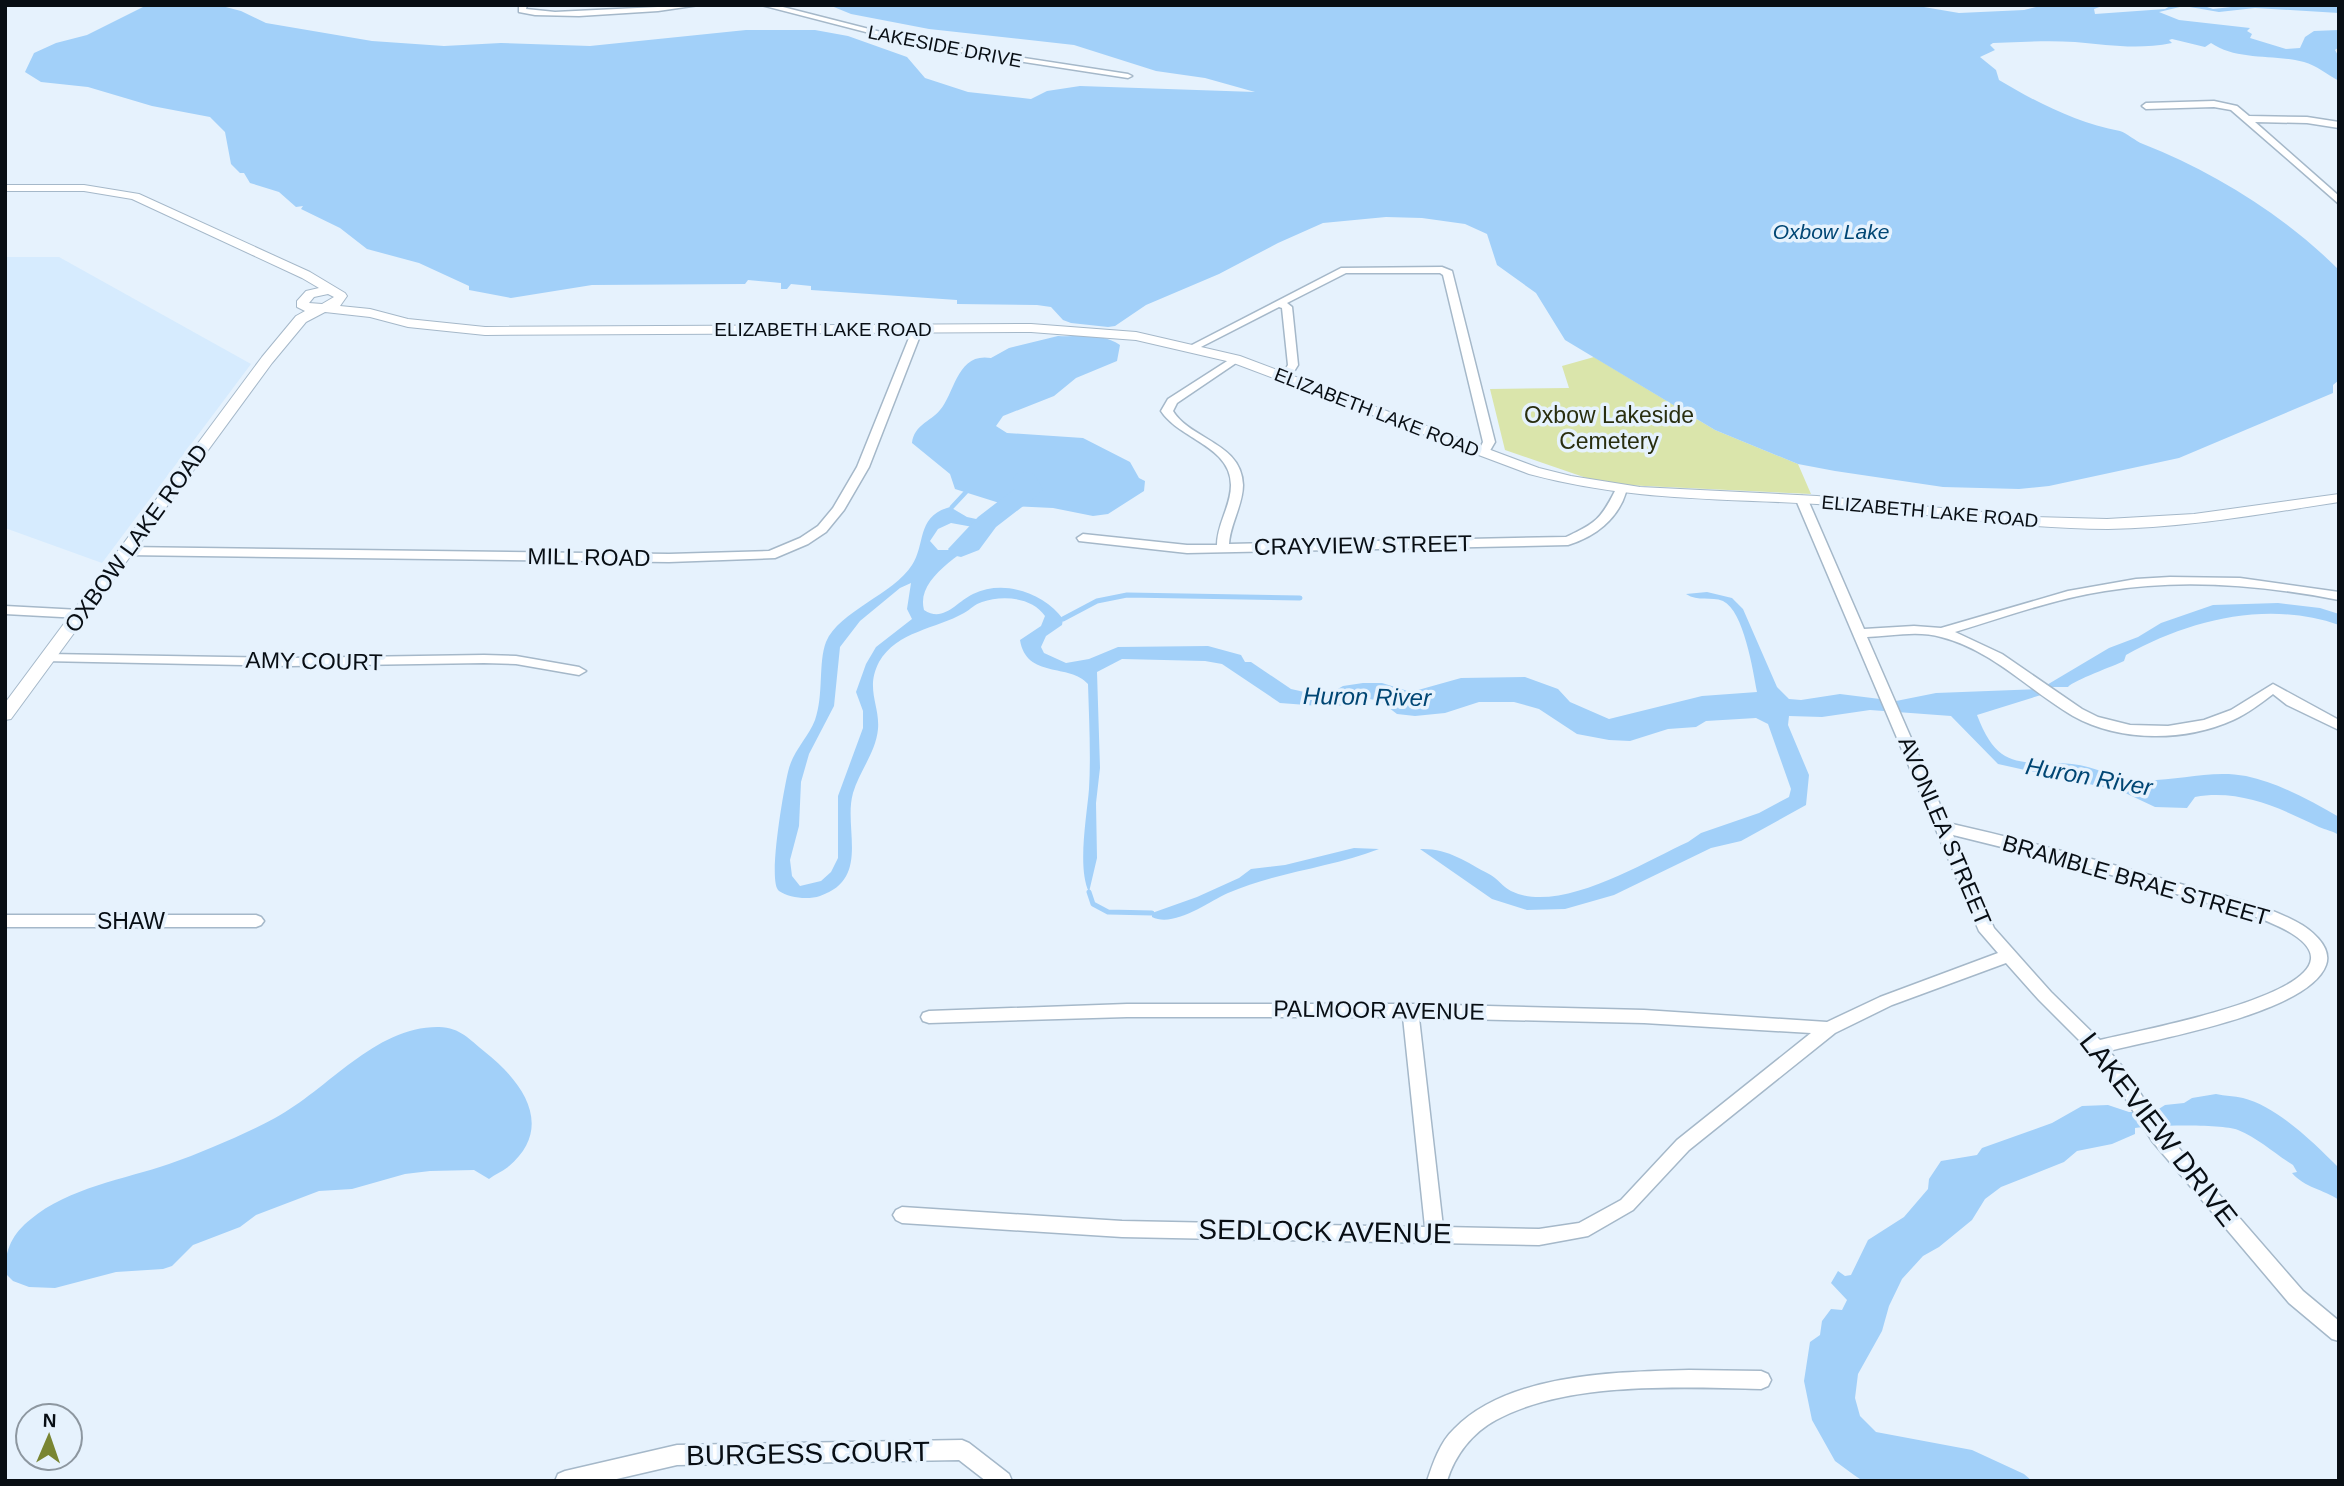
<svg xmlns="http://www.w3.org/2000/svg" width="2344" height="1486" font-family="Arial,sans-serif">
  <rect width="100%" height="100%" fill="#e6f2fd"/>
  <path fill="#d6ebfe" d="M5 257H59L251 364 102 563 5 528Z"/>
  <path fill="#dae5ab" d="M1594 357 1715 430 1798 464 1811 494 1604 484 1505 450 1490 389 1569 388 1562 366Z"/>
  <path fill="#a2d0f9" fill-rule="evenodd" d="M147 5H218L241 11 266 23 372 41 444 46 501 43 590 46 746 30H815L848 36 907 57 925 78 968 92 1031 99 1047 91 1080 86 1255 92 1205 78 1156 71 1074 45 929 29 851 14 829 5H1912L1959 13 2024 10 2044 5H2105L2094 9 2095 14 2165 9 2172 5H2201L2213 9 2249 5H2337L2339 13 2255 8 2219 12 2184 6 2159 12 2179 20 2250 28 2247 31 2252 34 2250 38 2286 49 2300 48 2305 37 2314 31 2339 30V47L2335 50 2339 57V81C2328 75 2316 65 2304 62 2274 54 2237 61 2211 43L2205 47 2172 39 2169 40 2172 43C2137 50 2109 45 2075 42 2048 40 2020 42 1993 43L1990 45 1995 50 1980 57 1996 70 1999 80C2036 102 2076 123 2120 131 2127 133 2135 141 2143 144 2214 172 2284 215 2339 270V380L2333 385V393L2179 458 2049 486 2019 489 1943 487 1835 471 1798 464 1715 430 1565 340 1536 293 1497 265 1487 234 1465 224 1422 218 1386 217 1323 223 1278 243 1219 274 1146 305 1115 326 1108 327 1071 323 1063 320 1051 307 1037 305 957 304V300L811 290V286L791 284 787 289H781V283L748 280 745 284 592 285 511 298 469 290V286L419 263 367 249 340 228 301 209 303 206 296 207 279 192 250 183 244 173H240L231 164 225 132 210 117 152 106 88 87 41 82 25 72 34 53 56 43 87 35Z
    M1058 336C1079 337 1103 333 1120 345L1117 361 1076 378 1054 396 1003 416 996 426 1007 433 1083 438 1130 462 1139 478 1145 481 1144 491 1108 514 1093 516 1053 508 1009 506 955 489 950 474 912 443C914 425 930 422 940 410 955 393 957 352 991 358L1009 348Z
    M950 507 967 517 990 522 988 532C968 552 915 576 924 610 944 623 956 602 973 594 1004 579 1044 593 1063 619L1062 625 1046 636 1041 647 1044 653 1066 663 1089 659 1118 647 1208 646 1241 655 1245 662H1251L1291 689 1309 693 1329 694 1343 686 1363 683H1382L1411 692 1461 678 1525 677 1558 689 1570 702 1609 719 1702 696 1757 692C1753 671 1744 611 1723 601 1711 596 1698 602 1686 594L1707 592 1732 598 1743 609 1777 687 1789 699 1801 700 1840 694 1896 701 1936 693 2040 689 2109 648 2138 637 2161 623 2213 605 2278 603 2320 608 2339 614V625C2267 600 2189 620 2126 655L2124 661C2114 666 2074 680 2068 687H2053L2041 695 1977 715C1999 773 2022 760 2072 764 2095 766 2115 779 2139 780 2175 782 2210 769 2246 776 2279 783 2309 800 2339 817V835C2333 831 2326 830 2319 827 2280 808 2240 789 2195 797L2187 808 2155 807 2121 791 1998 764 1951 716 1870 710 1822 717 1789 716 1788 725 1809 775 1806 805 1741 841 1711 848 1614 895 1565 909 1527 910 1492 899 1420 849C1448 848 1466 862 1489 874 1497 878 1503 887 1511 891 1559 915 1644 862 1688 842L1701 833 1759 813 1789 797 1791 789 1768 724 1756 718 1706 721 1696 727 1668 729 1630 741 1609 740 1577 734 1539 709 1514 702H1479L1445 713 1415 716 1397 714 1380 701 1370 699 1333 707 1280 703 1222 664 1205 661 1122 659 1097 672 1100 768 1096 803 1097 858 1089 892C1077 868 1087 815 1089 789 1091 756 1089 718 1088 684 1070 663 1026 679 1020 640L1041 626 1045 616C1032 597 1002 595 982 602 975 604 971 609 964 613 936 629 897 631 879 662 865 689 880 705 878 729 876 752 859 772 853 793 843 828 871 879 820 896 808 900 789 898 779 891 767 883 784 788 788 772 792 752 808 738 815 720 824 695 818 663 826 642 839 611 894 594 912 565 926 544 916 516 950 507ZM951 523 973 527 974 532 954 550H938L930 541 938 529ZM911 583 907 609 912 619 876 647 866 664 856 692 863 711V728L838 796V858L831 872 821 881 800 886 792 876 790 860 799 826 801 782 809 754 834 706 840 647 860 621 900 588Z
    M1354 848 1379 849C1330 868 1276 872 1228 893 1208 902 1174 928 1152 917V913L1197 897 1239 878 1251 869 1285 865Z
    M439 1027C461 1028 469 1039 485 1052 524 1083 555 1128 508 1167 502 1172 495 1174 489 1179L474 1170 430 1171 405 1174 352 1189 319 1191 256 1215 240 1227 193 1245 172 1266 163 1269 116 1272 55 1288 29 1287 13 1281 5 1273C5 1250 12 1234 31 1219 68 1188 125 1179 169 1164 205 1151 241 1136 275 1118 329 1089 375 1026 439 1027Z
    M2216 1094C2225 1096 2234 1096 2243 1098 2278 1107 2314 1143 2339 1168V1200C2323 1189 2305 1188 2292 1173L2297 1172 2293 1165C2275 1154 2258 1138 2238 1130 2221 1124 2154 1125 2135 1128V1134L2112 1144 2077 1151 2064 1162 2001 1187 1985 1199 1972 1220 1939 1247 1923 1256 1902 1279 1889 1306 1882 1331 1858 1374 1855 1398 1860 1416 1876 1432 1972 1450 2024 1474 2032 1481H1863L1854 1475 1835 1461 1812 1420 1804 1381 1810 1342 1820 1335 1822 1321 1831 1309 1842 1310 1847 1300 1831 1283 1838 1271 1845 1276 1851 1275 1868 1240 1904 1217 1928 1189 1929 1179 1941 1161 1977 1155 1982 1148 2052 1123 2082 1106 2108 1105 2129 1112H2154L2165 1105 2184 1103 2192 1098Z"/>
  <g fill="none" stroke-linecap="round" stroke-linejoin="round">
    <path stroke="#a2d0f9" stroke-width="4.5" d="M952 507 966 492"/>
    <path stroke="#a2d0f9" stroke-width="5" d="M1063 619 1097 601 1127 595 1300 598
      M1089 892 1093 904 1108 912 1152 913"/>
    <path fill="#a2d0f9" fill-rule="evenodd" d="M1025 472 1034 474 1043 489 1039 494 996 527 979 550 961 557 952 555 948 549 978 517 1017 487 1013 479 1016 474Z"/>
    <defs>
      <path id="minor" d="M519 5H527L526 9 555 12 699 5 658 11 579 16 535 15 519 12Z
        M761 5H775L920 42 1128 74 1132 76 1128 78 920 46Z
        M2214 101 2237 106 2249 116 2307 117 2339 122V128L2307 123 2255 122 2339 196V204L2231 110 2214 107 2146 109 2142 106 2146 103Z
        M1341 268 1442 267 1452 271 1495 442 1488 454 1484 455 1478 452 1483 442 1443 275 1440 273H1346L1287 303 1292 307 1298 365 1290 378 1286 379 1281 376 1288 365 1282 308 1279 307 1197 349H1189L1188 347Z
        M918 325 923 328 869 467 844 510 826 532 808 544 775 558 669 562 125 555 119 551 125 547 669 554 769 551 800 538 818 526 833 508 857 467 913 328Z
        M1235 356 1240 359 1239 361 1177 403 1173 411C1191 440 1242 443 1243 485 1243 505 1230 524 1229 544L1566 537C1596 523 1601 519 1616 489L1620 488 1626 492C1618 519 1595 537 1568 545L1187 553 1079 541 1077 538 1083 534 1187 545H1217C1217 524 1231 506 1231 485 1231 446 1179 439 1161 411L1168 399Z
        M1802 496 1808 500 1864 629 1914 626 1941 628 2068 591 2136 579 2170 577 2240 578 2339 592V600C2262 585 2183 578 2105 591 2054 599 2004 617 1955 632L2002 654 2082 709 2098 717 2130 725 2168 726 2204 720 2231 710 2273 684 2339 720V730L2287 705 2273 694C2260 704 2247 714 2233 720 2184 742 2119 742 2073 716 2029 690 1992 650 1941 637 1918 630 1891 636 1867 637L1948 823C2027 841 2106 862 2184 885 2221 895 2260 903 2295 921 2309 928 2333 946 2326 965 2309 1013 2156 1039 2109 1051L2127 1072 2164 1131 2303 1291 2339 1321V1341L2332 1339 2289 1303 2152 1141 2115 1082 2091 1052 2039 1000 2006 963 1892 1005 1835 1033 1689 1150 1633 1210 1588 1236 1539 1245 1122 1237 902 1223 896 1220 893 1215 896 1210 902 1207 1122 1221 1425 1227 1403 1017H1127L929 1023 923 1021 921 1017 923 1013 929 1011 1127 1004H1410L1644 1010 1827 1022 1880 997 1998 953 1979 931 1796 500ZM1953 835 2094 870 2259 918C2274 924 2313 939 2311 959 2307 1000 2136 1031 2100 1040L2051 992 1994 928ZM1419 1018 1644 1023 1811 1033 1677 1140 1621 1200 1579 1223 1539 1229 1443 1227Z
        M5 606 80 610 86 614 80 618 5 614Z
        M48 654 289 658 484 655 516 656 579 667 586 671 579 675 516 664 484 663 289 666 43 661 41 658 43 655Z
        M5 915H256L261 917 264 921 261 925 256 927H5Z
        M1689 1370 1761 1371 1768 1374 1771 1380 1768 1386 1761 1389C1682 1387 1567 1381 1496 1420 1472 1433 1455 1455 1447 1481H1427C1433 1463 1440 1442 1454 1429 1509 1373 1616 1372 1689 1370Z
        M962 1440 969 1443 1009 1474 1012 1481H986L959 1460 677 1465 608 1481H555L558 1474 565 1471 677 1445Z"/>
      <path id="tertiary" d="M5 185H84L139 194 310 272 345 293 347 296 340 306 370 309 408 319 485 327 1031 324 1136 332 1240 356 1539 468 1571 476 1640 487 1817 496 2034 517 2107 519 2194 514 2339 494V502C2262 514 2185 528 2108 529 2010 529 1914 511 1817 504 1715 498 1630 501 1529 474L1231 362 1136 340 1031 332 485 335 408 327 370 317 325 312 306 322 272 363 11 719 5 720V703L262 357 296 316 305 311 297 307V301L306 291 319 288 302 278 132 199 84 191H5ZM328 294 334 297 322 304 309 303 314 297Z"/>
    </defs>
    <use href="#minor" stroke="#a5b8c9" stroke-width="3"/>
    <use href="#tertiary" stroke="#a5b8c9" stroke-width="2"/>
    <use href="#minor" fill="#fff" fill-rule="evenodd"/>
    <use href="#tertiary" fill="#fff" fill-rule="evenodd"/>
  </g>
  <g text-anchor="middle" stroke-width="7" stroke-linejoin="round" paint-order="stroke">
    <g font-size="19" fill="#080e14" stroke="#e6f2fd">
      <text transform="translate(945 46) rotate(11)" y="7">LAKESIDE DRIVE</text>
      <text x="823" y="336">ELIZABETH LAKE ROAD</text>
      <text transform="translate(1377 412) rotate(21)" y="7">ELIZABETH LAKE ROAD</text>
      <text transform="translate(1930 511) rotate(5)" y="7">ELIZABETH LAKE ROAD</text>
    </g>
    <g font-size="21" font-style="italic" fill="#004674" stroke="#e6f2fd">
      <text x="1831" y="239">Oxbow Lake</text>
    </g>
    <g font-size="23" fill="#292e0f" stroke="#e6f2fd">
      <text x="1609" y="423">Oxbow Lakeside<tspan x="1609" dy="26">Cemetery</tspan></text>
    </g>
    <g font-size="23" fill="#080e14" stroke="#e6f2fd">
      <text transform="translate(136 538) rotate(-54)" y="8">OXBOW LAKE ROAD</text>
      <text transform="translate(1363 545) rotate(-1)" y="8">CRAYVIEW STREET</text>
      <text transform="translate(589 557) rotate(1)" y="8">MILL ROAD</text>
      <text transform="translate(314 661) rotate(1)" y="8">AMY COURT</text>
      <text transform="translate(1945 831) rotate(67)" y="8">AVONLEA STREET</text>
      <text transform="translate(2136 880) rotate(16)" y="8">BRAMBLE BRAE STREET</text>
      <text x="131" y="929">SHAW</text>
      <text transform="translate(1379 1010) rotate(1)" y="8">PALMOOR AVENUE</text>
    </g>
    <g font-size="24" font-style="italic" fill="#004674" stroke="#e6f2fd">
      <text transform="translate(1367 697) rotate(1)" y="8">Huron River</text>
      <text transform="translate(2089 777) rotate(10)" y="8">Huron River</text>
    </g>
    <g font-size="28" fill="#080e14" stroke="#e6f2fd">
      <text transform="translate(2159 1129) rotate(52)" y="10">LAKEVIEW DRIVE</text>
      <text transform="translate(1325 1231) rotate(1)" y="10">SEDLOCK AVENUE</text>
      <text transform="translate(808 1453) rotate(-1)" y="10">BURGESS COURT</text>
    </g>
  </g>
  <rect width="2344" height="1486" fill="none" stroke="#080e14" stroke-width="14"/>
  <g transform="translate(49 1437) rotate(2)"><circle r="33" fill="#e6f2fd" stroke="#8d97a0" stroke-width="2"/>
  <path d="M0-5L12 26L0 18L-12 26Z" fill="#798532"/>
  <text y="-10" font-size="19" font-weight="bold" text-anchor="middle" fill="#080e14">N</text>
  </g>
</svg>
